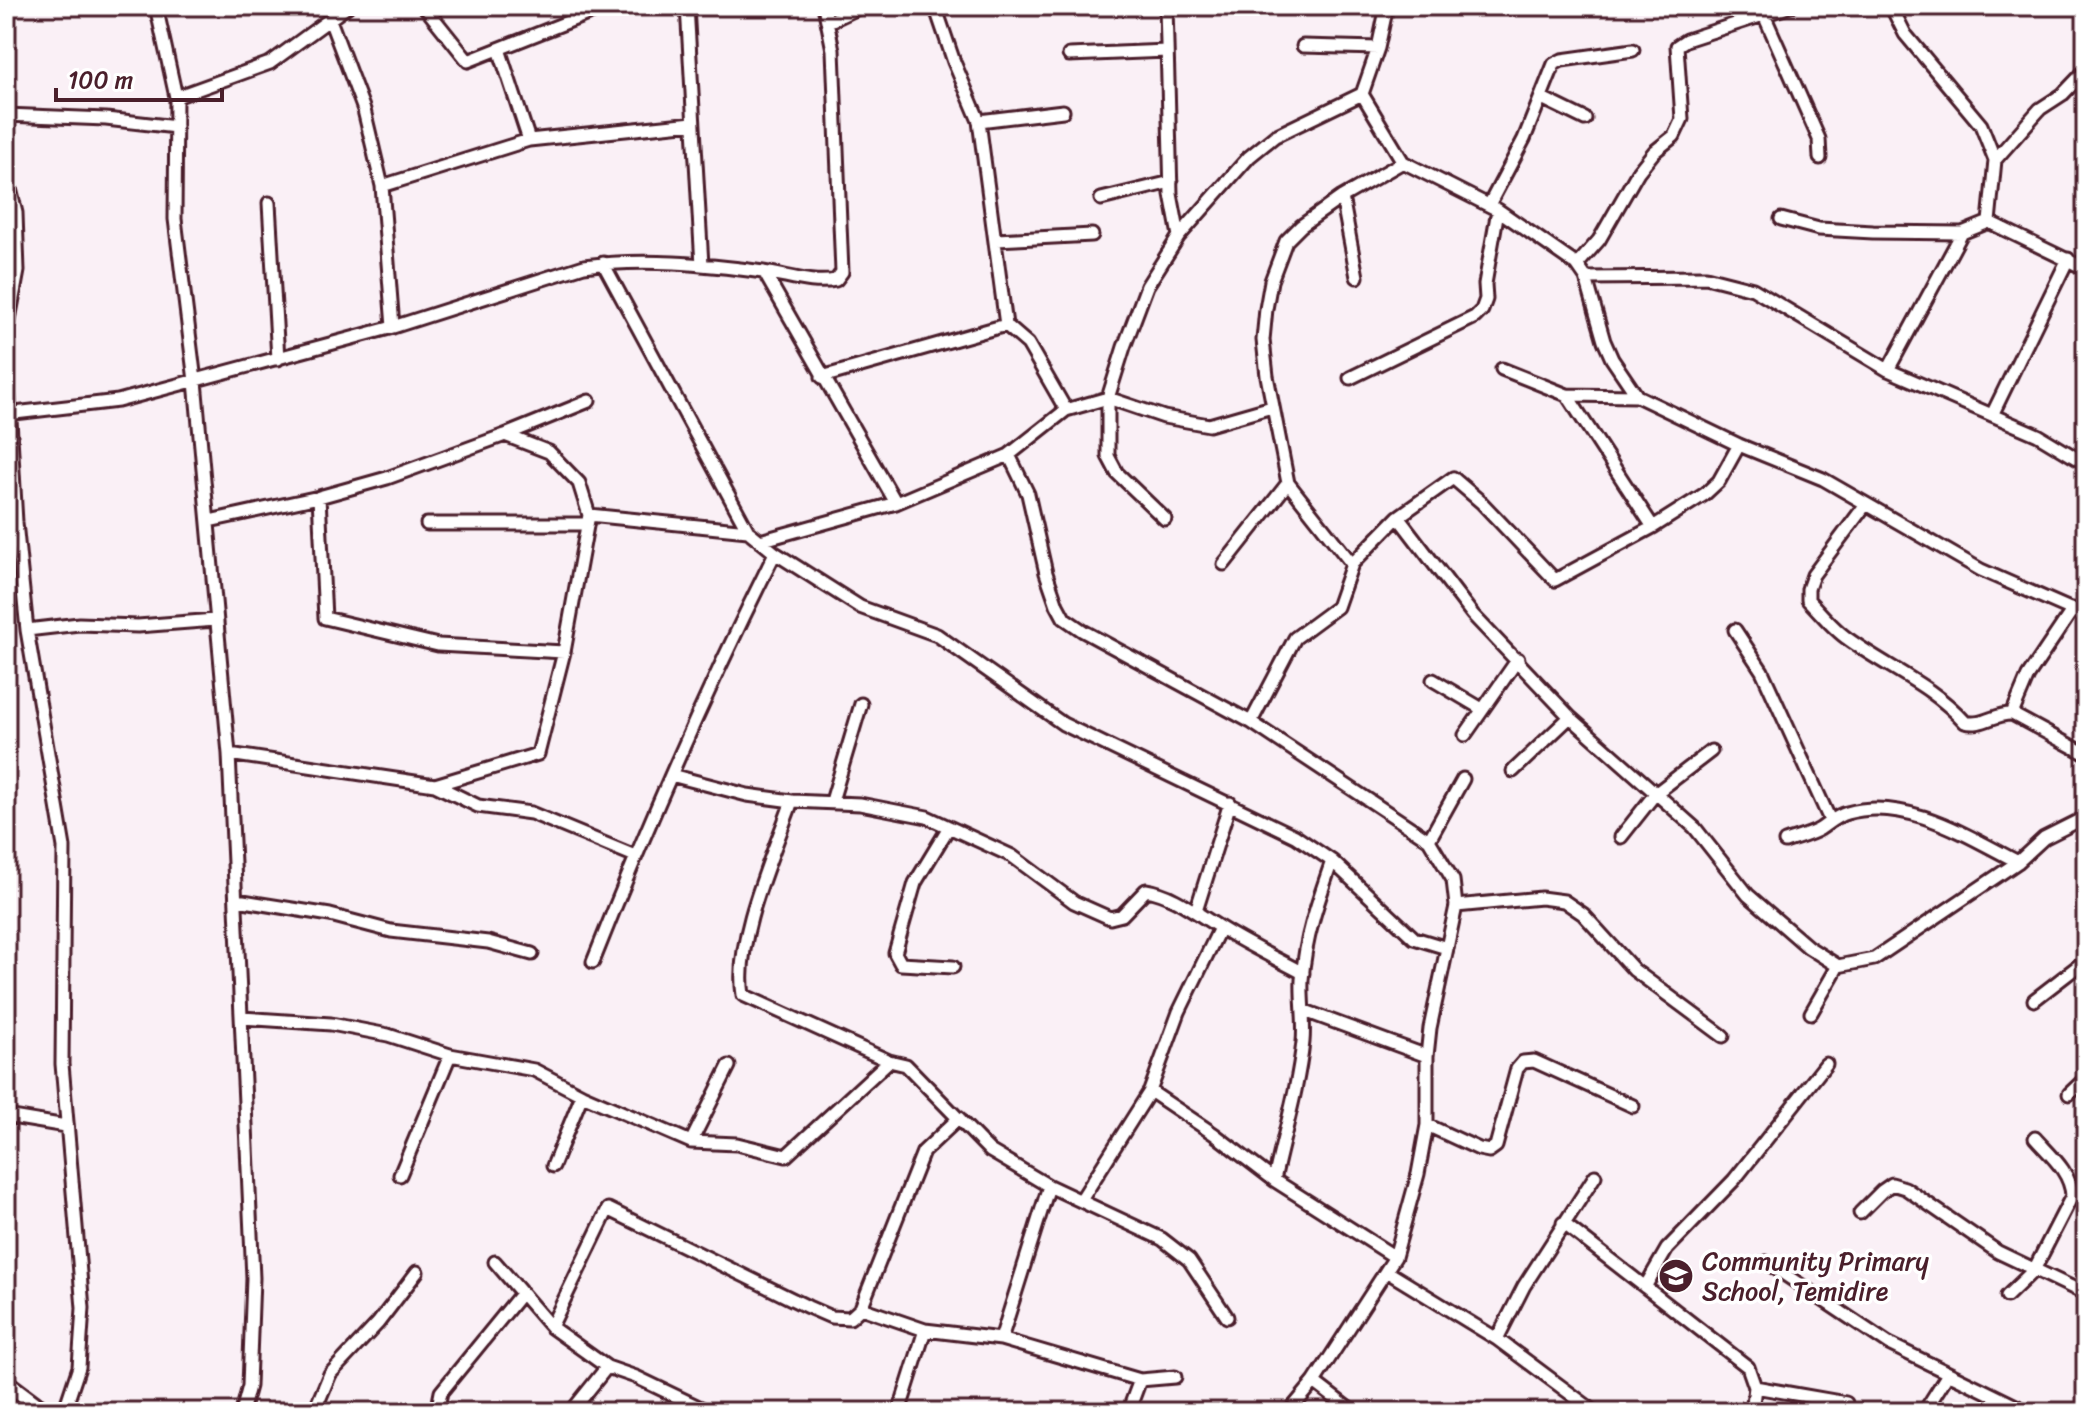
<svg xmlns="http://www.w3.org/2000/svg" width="2092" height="1418" font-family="Sriracha,sans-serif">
  <rect width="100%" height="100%" fill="#faf0f6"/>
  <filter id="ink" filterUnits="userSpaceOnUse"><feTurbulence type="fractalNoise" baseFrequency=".0125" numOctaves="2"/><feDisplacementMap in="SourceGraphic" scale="16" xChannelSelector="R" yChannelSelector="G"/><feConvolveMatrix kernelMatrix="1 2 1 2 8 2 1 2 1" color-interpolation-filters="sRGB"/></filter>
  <g filter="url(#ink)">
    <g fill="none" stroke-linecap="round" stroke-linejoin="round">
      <defs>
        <path id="minor" d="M156 6 176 97 175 219 195 381 229 754 253 1278 249 1386 242 1412
          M424 6 468 61 608 6
          M687 6 702 265
          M935 6 954 62 979 121 1006 325 1028 344 1066 410
          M1166 6 1171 194 1179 236
          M1387 6 1378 48 1362 94 1403 162 1498 210 1577 265 1586 278 1706 277 1753 289 1888 370 2038 435 2086 464
          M1764 15 1819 139 1820 158
          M330 20 364 110 382 186 393 327
          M828 22 862 6
          M1303 46 1378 48
          M499 49 529 140
          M1069 55 1167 51
          M176 97 270 63 348 6
          M1542 98 1585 119
          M6 115 106 119 176 127
          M979 121 1063 111
          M1995 160 2040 109 2063 94 2086 70
          M6 172 16 213 18 271 6 336
          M382 186 529 140 693 123
          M1342 197 1357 277
          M1101 199 1171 182
          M269 203 278 359
          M1489 205 1524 139 1554 64 1562 60 1633 50
          M1781 219 1819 229 1873 232 1962 233 1989 222 1995 160 1981 125 1905 34 1891 6
          M1989 222 2086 269
          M996 240 1092 235
          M603 263 748 531
          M1577 265 1599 240 1638 172 1654 152 1674 136 1682 119 1677 46 1686 40 1791 6
          M764 272 896 503
          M1586 278 1604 341 1612 359 1637 396 1739 445 1823 479 1981 570 2086 616
          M6 351 16 522 27 630 64 847 62 1064 83 1308 79 1367 64 1412
          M1502 369 1567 395 1637 396
          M1888 370 1962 233
          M822 377 1006 325
          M1350 378 1475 317 1482 310 1486 299 1485 284 1498 210
          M1567 395 1653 527
          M6 414 118 401 393 327 584 266C642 258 705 264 763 272 787 275 812 285 836 280L842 272 833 50 824 6
          M1992 415 2068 259
          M505 435 589 401
          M1009 455 1028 494 1046 573 1057 605 1064 618 1083 631 1251 722 1429 840 1453 880 1456 906 1430 1028 1427 1056V1125L1418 1174 1395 1257 1314 1382 1289 1412
          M319 497 325 618 438 645 564 652
          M1866 504 1813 575 1808 589V600C1821 613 1833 629 1848 639 1888 668 1932 685 1965 722 1982 727 1995 713 2012 714L2086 754
          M589 515 748 531 775 553 860 607 937 635 1063 724 1295 836 1332 861 1414 938 1447 948
          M1398 517 1473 615 1570 717 1695 828 1748 895 1808 947 1838 966
          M1165 519 1117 473 1108 456V398L1124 347 1147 286 1179 236 1249 157 1275 136 1362 94
          M209 521 319 497 387 478 505 435 549 452 579 483 589 515 564 652 538 754 435 785 229 754
          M427 524H587
          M760 541 896 503 1009 455 1066 410 1108 398 1164 417 1209 425 1272 407
          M1224 564 1288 483
          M1352 564 1288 483 1267 376 1263 340 1266 309 1271 281 1286 241 1301 226 1342 197 1403 162
          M27 630 79 624 138 626 215 620
          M1735 630 1762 671 1830 820
          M1433 680 1482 709
          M2012 714 2028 676 2073 609
          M1251 722 1295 638 1337 607 1352 564 1398 517 1453 478 1481 502 1555 580 1653 527 1705 494 1719 481 1739 445
          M1465 735 1518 659
          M1513 771 1570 717
          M671 775 747 795 792 801 860 804 927 817 1012 856 1074 902 1110 918 1122 915 1146 890C1173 894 1197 914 1219 927 1246 944 1275 958 1303 973
          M435 785 478 806 531 813 635 856
          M792 801C773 855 734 939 743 995L889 1061 906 1065 990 1151 1049 1186 1162 1239 1189 1260 1227 1317
          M832 801 861 704
          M949 827 915 883 895 953 901 964 953 967
          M1621 837 1655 794 1711 751
          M1429 840 1463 779
          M1785 842C1796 838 1810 835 1820 829 1829 823 1836 816 1847 813 1906 796 1967 836 2018 862
          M237 900 330 915 391 931 488 942 532 954
          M1456 906 1541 898 1564 901 1583 914 1634 970 1723 1036
          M1196 911 1230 803
          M593 962C648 823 708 687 775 553
          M2034 1000 2086 960
          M1305 1011 1427 1056
          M1811 1013 1838 966 1874 959 2018 862 2044 838 2086 817
          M242 1018 331 1024 388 1035 450 1055 534 1070 582 1095 691 1142 737 1144 786 1156 889 1061
          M1150 1091 1214 1134 1274 1180 1395 1257
          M2069 1094 2086 1078
          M6 1116 66 1126
          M1427 1125 1479 1149 1489 1151 1496 1146 1517 1069 1523 1062 1534 1061 1633 1106
          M691 1142 729 1066
          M553 1166 582 1095
          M400 1175 450 1055
          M1274 1180C1284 1134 1298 1088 1303 1042 1305 1021 1301 1001 1302 980 1305 938 1318 901 1332 861
          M1081 1200 1150 1091 1179 1012 1220 928
          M1860 1213 1882 1191 1892 1184 1905 1188 1998 1252 2086 1294
          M1563 1223 1748 1367 1755 1387 1846 1403
          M495 1262 551 1327 607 1367 636 1377 709 1412
          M1766 1262 1889 1344 2028 1412
          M1386 1271 1497 1339 1595 1412
          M1645 1287 1667 1249 1734 1180 1826 1064
          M2007 1296 2034 1270 2072 1196C2071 1172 2050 1155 2035 1138
          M861 1308 925 1330 1001 1339 1140 1380 1175 1377
          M551 1327 608 1209 808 1307 831 1317 850 1318 861 1308 923 1152 959 1118
          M1001 1339 1049 1186
          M1497 1339 1524 1286 1595 1176
          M1314 1382 1353 1412
          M446 1411 439 1402 441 1392 521 1294
          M314 1412 330 1374 378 1323 417 1272
          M571 1412 607 1367
          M899 1412 925 1330
          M1128 1412 1140 1380
          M1752 1412 1755 1387
          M1924 1412 1948 1374"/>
        <path id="major" d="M6 1382 46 1412"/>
      </defs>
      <use href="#minor" stroke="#4a1f2b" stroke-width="17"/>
      <use href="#major" stroke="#4a1f2b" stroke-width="20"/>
      <use href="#minor" stroke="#fff" stroke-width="11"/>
      <use href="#major" stroke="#fff" stroke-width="14"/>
    </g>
  </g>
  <defs>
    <symbol id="school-disc" viewBox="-11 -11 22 22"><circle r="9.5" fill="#4a1f2b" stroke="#fff"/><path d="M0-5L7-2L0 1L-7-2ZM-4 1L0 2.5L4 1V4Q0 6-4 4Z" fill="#fff"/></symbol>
  </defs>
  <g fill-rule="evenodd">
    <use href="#school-disc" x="1656" y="1256" width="40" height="40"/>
  </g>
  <g text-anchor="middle" stroke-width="7" stroke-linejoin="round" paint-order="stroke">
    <g font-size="26" fill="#4a1f2b" stroke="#fff" text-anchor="start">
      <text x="1702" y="1270">Community Primary<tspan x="1702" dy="30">School, Temidire</tspan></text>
    </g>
  </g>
  <rect width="2092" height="1418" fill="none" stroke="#fff" stroke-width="32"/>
  <rect x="16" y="16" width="2060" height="1386" fill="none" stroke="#4a1f2b" stroke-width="3" filter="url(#ink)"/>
  <path d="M56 88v12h166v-12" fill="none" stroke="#4a1f2b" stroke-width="4"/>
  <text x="68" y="88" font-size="24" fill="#4a1f2b" stroke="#ffffff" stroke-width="6" paint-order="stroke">100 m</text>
</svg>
